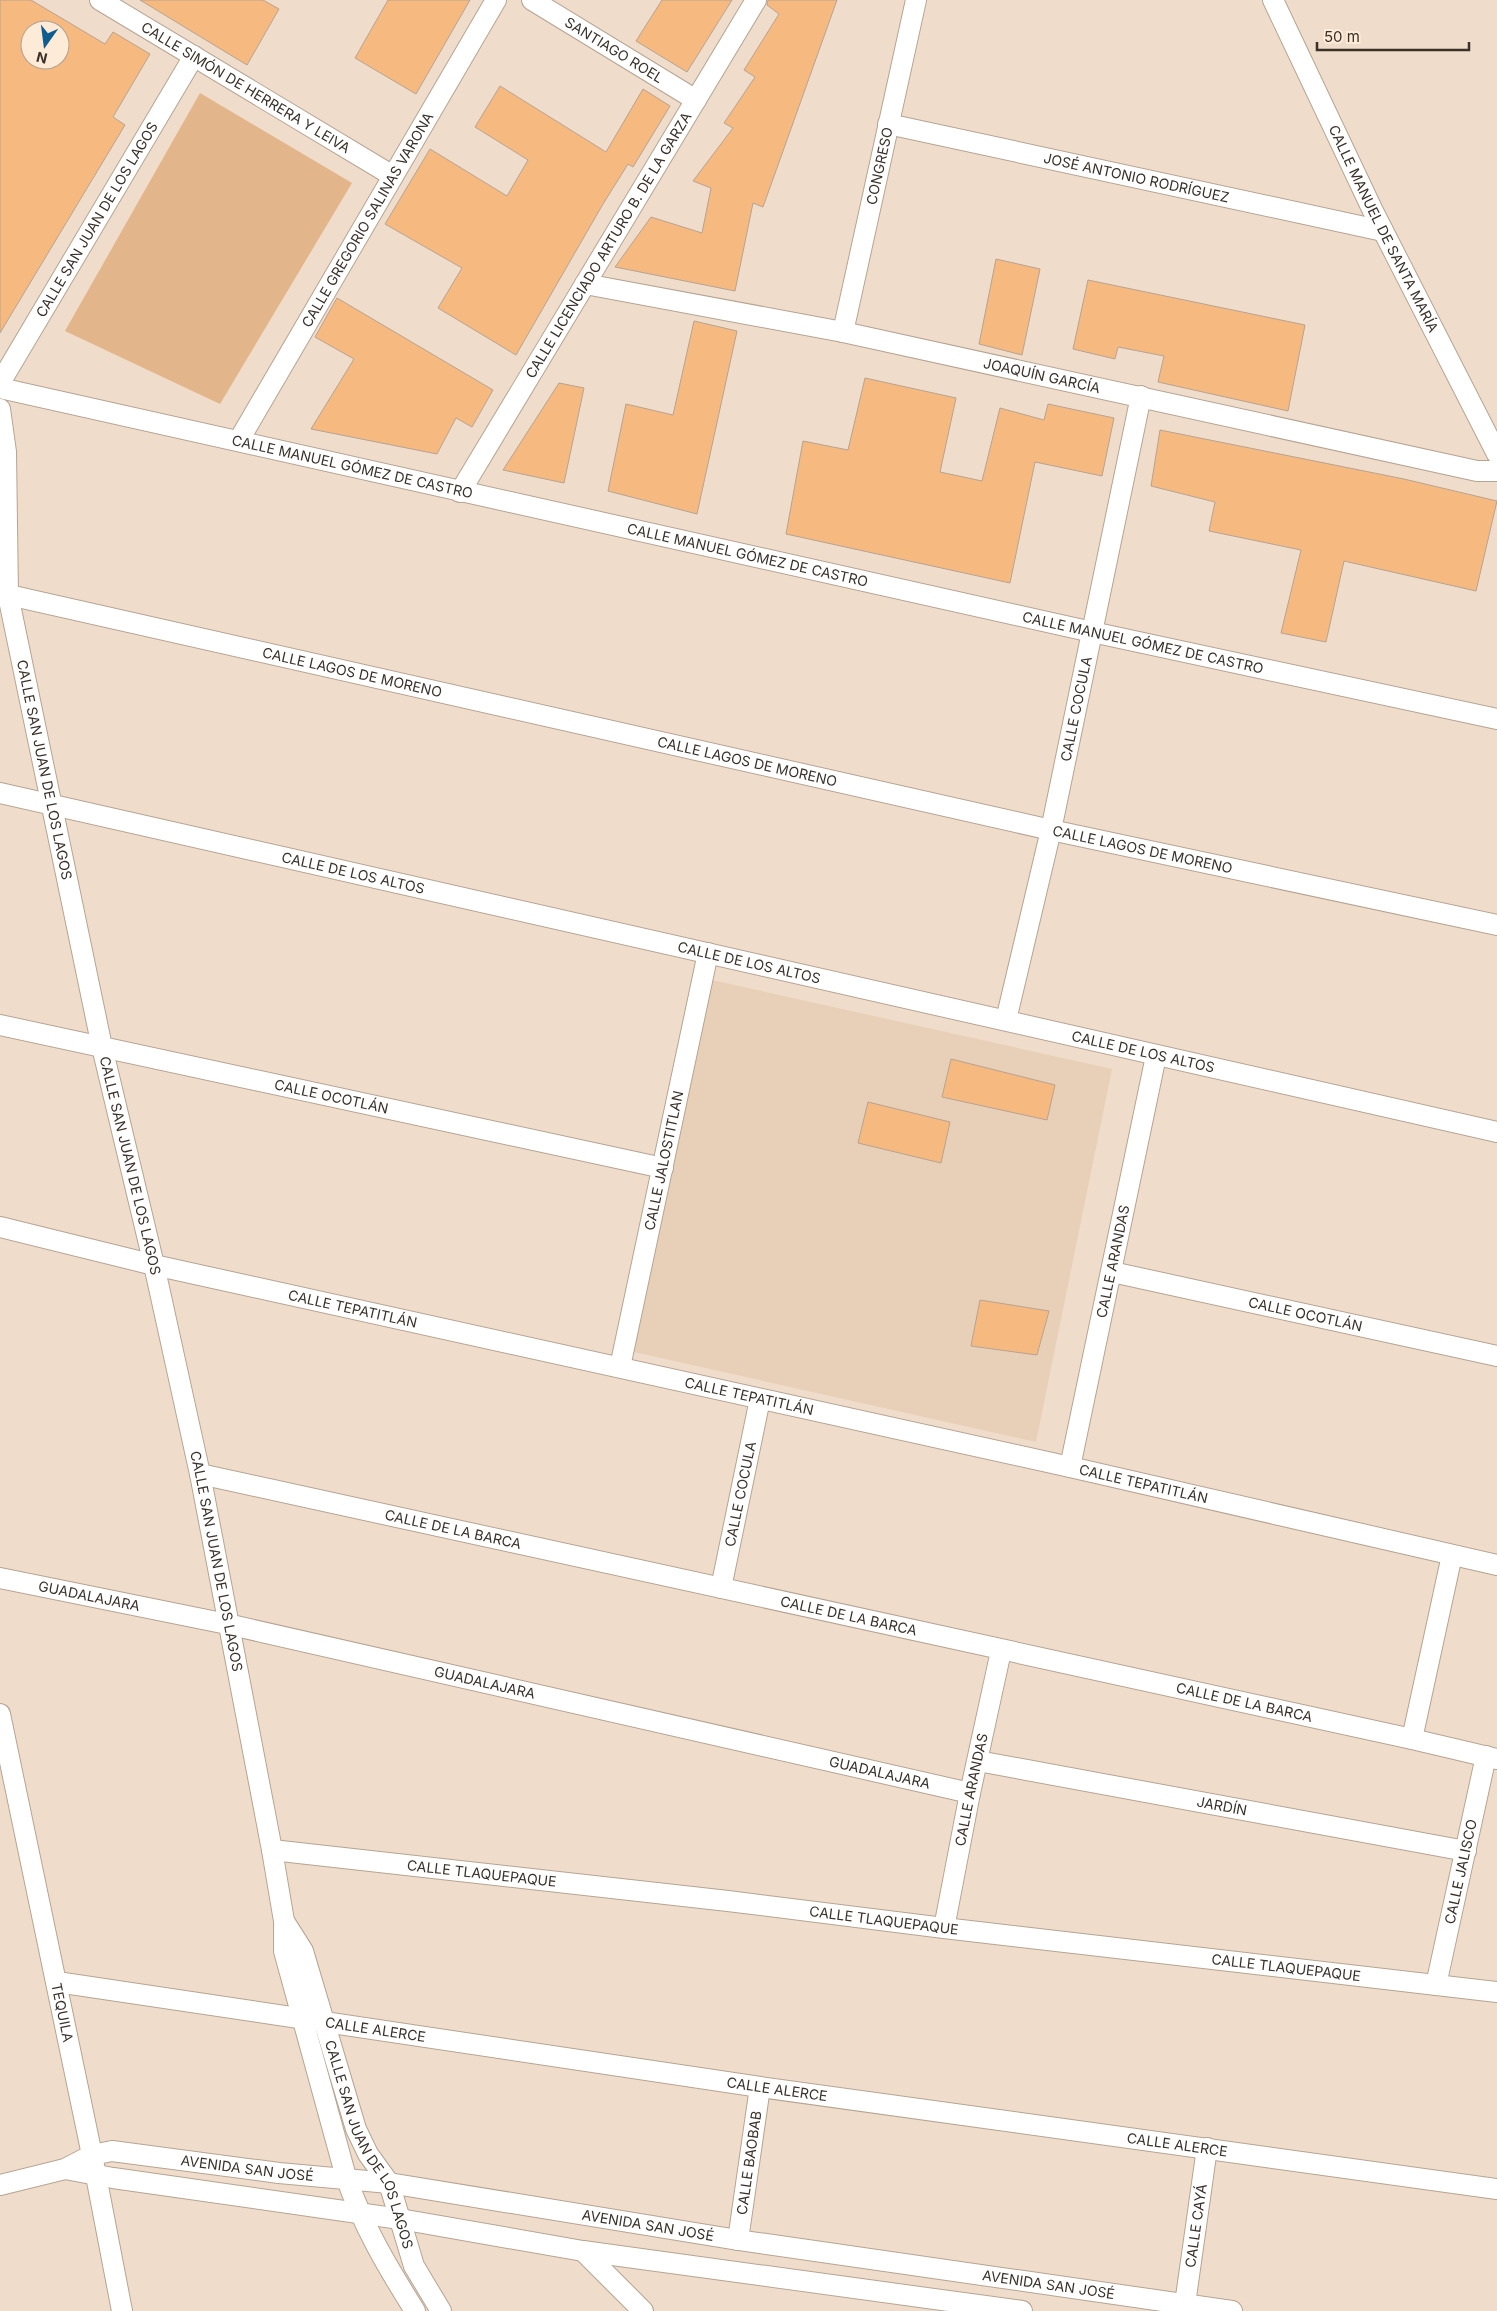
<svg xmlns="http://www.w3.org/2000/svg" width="1497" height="2311" font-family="Inter,sans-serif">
  <rect width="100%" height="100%" fill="#f0dcca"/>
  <path fill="#e8d0b8" d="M712 980 1112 1069 1036 1442 634 1352Z"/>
  <path fill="#e2b58a" d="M200 93 352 183 220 404 65 331Z"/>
  <path fill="#f6ba80" stroke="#b6a392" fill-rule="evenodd" d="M0 0H31L105 44 113 32 150 54 113 117 125 125 0 333ZM30 30H60V60H30Z
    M140 0H263L279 9 247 65Z
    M388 0H470L416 94 355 58Z
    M662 0H732L687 72 636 41Z
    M768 0H837L763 207 753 203 735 291 615 267 651 217 702 233 711 188 693 181 733 128 724 123 755 77 744 70 779 14 767 5Z
    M500 86 606 152 643 89 670 106 633 167 628 164 603 204 516 355 438 308 462 268 385 224 430 149 507 196 528 160 475 127Z
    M996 259 1040 269 1022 355 979 344Z
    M1088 280 1305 325 1288 411 1158 382 1164 356 1118 347 1115 359 1073 349Z
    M337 298 493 390 472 427 456 418 437 454 311 429 354 359 315 337Z
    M694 321 737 331 697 514 608 491 626 404 673 415Z
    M865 378 956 398 940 472 982 481 1000 408 1044 420 1048 404 1114 418 1102 476 1035 462 1010 583 786 534 803 441 848 450Z
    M559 383 584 388 564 483 503 470Z
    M1160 430 1404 479 1497 501 1476 591 1344 561 1326 642 1281 633 1301 550 1209 531 1215 502 1151 486Z
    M951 1059 1055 1085 1047 1120 942 1097Z
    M868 1102 950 1122 941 1163 858 1143Z
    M980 1300 1049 1311 1037 1355 971 1346Z"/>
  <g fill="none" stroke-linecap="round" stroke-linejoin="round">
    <defs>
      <g id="minor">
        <path id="s1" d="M100 0 393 176"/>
        <path id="s2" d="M532 0 696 100"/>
        <path id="s3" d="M1273 0 1373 211 1497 454"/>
        <path id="s4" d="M888 124 1383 231"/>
        <path id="s5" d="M585 284 843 332 1477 471H1497"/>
        <path id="s6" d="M843 332 916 0"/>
        <path id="s7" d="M0 383 194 56"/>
        <path id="s8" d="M0 388 1092 632 1497 719"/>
        <path id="s9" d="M0 409 6 452 8 595 102 1047 154 1265 200 1474 272 1850 284 1921V1951L346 2177C363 2226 388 2268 415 2311"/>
        <path id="s10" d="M239 440 496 0"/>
        <path id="s11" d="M460 492 756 0"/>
        <path id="s12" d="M0 593 1051 830 1497 925"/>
        <path id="s13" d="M0 793 1497 1132"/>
        <path id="s14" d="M1006 1020 1051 830 1141 396"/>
        <path id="s15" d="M0 1025 663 1168"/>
        <path id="s16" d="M0 1227 154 1265 1070 1467 1497 1565"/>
        <path id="s17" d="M1112 1272 1497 1356"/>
        <path id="s18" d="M620 1367 708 953"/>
        <path id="s19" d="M1070 1467 1156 1056"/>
        <path id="s20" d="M200 1474 1412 1739 1497 1759"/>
        <path id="s21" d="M0 1578 227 1624 970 1793"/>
        <path id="s22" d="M721 1588 760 1399"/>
        <path id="s23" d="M0 1714 92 2155 122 2311"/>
        <path d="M1412 1739 1452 1555"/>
        <path id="s24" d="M978 1761 1466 1851"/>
        <path id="s25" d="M272 1850 728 1901 944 1928 1497 1992"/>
        <path id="s26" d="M284 1921 303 1951 356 2129 368 2154 389 2183 414 2266 441 2311"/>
        <path id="s27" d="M944 1928 970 1793 1001 1651"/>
        <path id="s28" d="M57 1982 760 2087 1497 2189"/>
        <path id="s29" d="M1436 1985 1486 1756"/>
        <path d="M65 2169 113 2178 400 2219 583 2251 1022 2311"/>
        <path id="s30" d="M0 2185 65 2169 92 2155 112 2151 279 2173 389 2183 738 2240 1232 2311"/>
        <path id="s31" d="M738 2240 760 2087"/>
        <path d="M583 2251 643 2311"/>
        <path id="s32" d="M1185 2304 1207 2148"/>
      </g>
    </defs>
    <use href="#minor" stroke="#b6a493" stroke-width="22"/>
    <use href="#minor" stroke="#fff" stroke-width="20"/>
  </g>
  <g text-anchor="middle" stroke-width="4" stroke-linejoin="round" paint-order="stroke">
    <g font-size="14" fill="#39312a" stroke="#fdead7">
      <text dy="5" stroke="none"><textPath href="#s2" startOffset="96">SANTIAGO ROEL</textPath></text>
      <text dy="5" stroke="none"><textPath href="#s1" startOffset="170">CALLE SIMÓN DE HERRERA Y LEIVA</textPath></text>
      <text dy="5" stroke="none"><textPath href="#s6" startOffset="170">CONGRESO</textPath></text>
      <text dy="5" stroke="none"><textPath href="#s4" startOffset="254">JOSÉ ANTONIO RODRÍGUEZ</textPath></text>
      <text dy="5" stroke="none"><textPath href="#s7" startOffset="190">CALLE SAN JUAN DE LOS LAGOS</textPath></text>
      <text dy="5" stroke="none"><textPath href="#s10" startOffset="255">CALLE GREGORIO SALINAS VARONA</textPath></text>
      <text dy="5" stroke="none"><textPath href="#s3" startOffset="254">CALLE MANUEL DE SANTA MARÍA</textPath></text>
      <text dy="5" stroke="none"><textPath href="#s11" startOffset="288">CALLE LICENCIADO ARTURO B. DE LA GARZA</textPath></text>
      <text dy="5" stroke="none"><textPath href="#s5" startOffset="466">JOAQUÍN GARCÍA</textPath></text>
      <text dy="5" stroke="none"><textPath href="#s8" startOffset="361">CALLE MANUEL GÓMEZ DE CASTRO</textPath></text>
      <text dy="5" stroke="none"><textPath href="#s8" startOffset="766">CALLE MANUEL GÓMEZ DE CASTRO</textPath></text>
      <text dy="5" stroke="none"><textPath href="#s8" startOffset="1171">CALLE MANUEL GÓMEZ DE CASTRO</textPath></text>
      <text dy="5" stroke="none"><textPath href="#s12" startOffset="361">CALLE LAGOS DE MORENO</textPath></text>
      <text dy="5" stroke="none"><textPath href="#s14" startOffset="319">CALLE COCULA</textPath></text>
      <text dy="5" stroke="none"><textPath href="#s12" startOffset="766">CALLE LAGOS DE MORENO</textPath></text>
      <text dy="5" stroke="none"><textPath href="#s9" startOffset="365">CALLE SAN JUAN DE LOS LAGOS</textPath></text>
      <text dy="5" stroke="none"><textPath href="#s12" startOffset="1171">CALLE LAGOS DE MORENO</textPath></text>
      <text dy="5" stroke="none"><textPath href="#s13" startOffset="362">CALLE DE LOS ALTOS</textPath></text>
      <text dy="5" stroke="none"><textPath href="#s13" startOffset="768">CALLE DE LOS ALTOS</textPath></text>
      <text dy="5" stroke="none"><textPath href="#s13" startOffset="1172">CALLE DE LOS ALTOS</textPath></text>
      <text dy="5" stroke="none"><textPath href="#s15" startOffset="339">CALLE OCOTLÁN</textPath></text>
      <text dy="5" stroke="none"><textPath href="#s18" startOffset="211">CALLE JALOSTITLAN</textPath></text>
      <text dy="5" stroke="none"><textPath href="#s9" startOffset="770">CALLE SAN JUAN DE LOS LAGOS</textPath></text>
      <text dy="5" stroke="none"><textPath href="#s19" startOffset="210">CALLE ARANDAS</textPath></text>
      <text dy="5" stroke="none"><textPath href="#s16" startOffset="362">CALLE TEPATITLÁN</textPath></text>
      <text dy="5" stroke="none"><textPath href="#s17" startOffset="198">CALLE OCOTLÁN</textPath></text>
      <text dy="5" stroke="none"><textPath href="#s16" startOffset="768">CALLE TEPATITLÁN</textPath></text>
      <text dy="5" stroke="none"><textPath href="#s16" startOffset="1172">CALLE TEPATITLÁN</textPath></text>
      <text dy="5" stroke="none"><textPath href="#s22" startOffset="96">CALLE COCULA</textPath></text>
      <text dy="5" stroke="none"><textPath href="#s20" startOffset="259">CALLE DE LA BARCA</textPath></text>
      <text dy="5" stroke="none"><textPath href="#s9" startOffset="1175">CALLE SAN JUAN DE LOS LAGOS</textPath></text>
      <text dy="5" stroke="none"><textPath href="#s21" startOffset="91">GUADALAJARA</textPath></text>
      <text dy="5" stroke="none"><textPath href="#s20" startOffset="664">CALLE DE LA BARCA</textPath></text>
      <text dy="5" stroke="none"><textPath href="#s21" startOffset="496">GUADALAJARA</textPath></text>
      <text dy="5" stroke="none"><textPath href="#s20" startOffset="1069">CALLE DE LA BARCA</textPath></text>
      <text dy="5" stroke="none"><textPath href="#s21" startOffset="901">GUADALAJARA</textPath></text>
      <text dy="5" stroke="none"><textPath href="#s27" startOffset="141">CALLE ARANDAS</textPath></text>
      <text dy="5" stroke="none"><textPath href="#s24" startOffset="248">JARDÍN</textPath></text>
      <text dy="5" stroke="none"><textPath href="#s29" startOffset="116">CALLE JALISCO</textPath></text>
      <text dy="5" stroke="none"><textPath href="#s25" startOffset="211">CALLE TLAQUEPAQUE</textPath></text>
      <text dy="5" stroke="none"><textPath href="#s25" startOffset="616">CALLE TLAQUEPAQUE</textPath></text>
      <text dy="5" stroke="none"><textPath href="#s25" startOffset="1021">CALLE TLAQUEPAQUE</textPath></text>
      <text dy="5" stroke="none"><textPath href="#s23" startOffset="305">TEQUILA</textPath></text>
      <text dy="5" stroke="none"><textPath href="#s28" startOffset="322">CALLE ALERCE</textPath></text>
      <text dy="5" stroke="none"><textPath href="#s28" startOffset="728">CALLE ALERCE</textPath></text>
      <text dy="5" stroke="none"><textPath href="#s28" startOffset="1132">CALLE ALERCE</textPath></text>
      <text dy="5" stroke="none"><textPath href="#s26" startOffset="241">CALLE SAN JUAN DE LOS LAGOS</textPath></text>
      <text dy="5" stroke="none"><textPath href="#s31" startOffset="78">CALLE BAOBAB</textPath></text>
      <text dy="5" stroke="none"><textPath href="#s30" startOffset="254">AVENIDA SAN JOSÉ</textPath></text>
      <text dy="5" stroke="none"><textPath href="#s30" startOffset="659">AVENIDA SAN JOSÉ</textPath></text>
      <text dy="5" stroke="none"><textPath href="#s32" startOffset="79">CALLE CAYÁ</textPath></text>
      <text dy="5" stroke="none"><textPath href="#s30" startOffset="1064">AVENIDA SAN JOSÉ</textPath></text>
    </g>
  </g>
  <g transform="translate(45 45) rotate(194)"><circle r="24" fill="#fdead7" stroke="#afa092"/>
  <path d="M0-4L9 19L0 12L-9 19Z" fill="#0f5c8f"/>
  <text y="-8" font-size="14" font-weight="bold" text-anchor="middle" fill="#39312a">N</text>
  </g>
  <path d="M1317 42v8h152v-8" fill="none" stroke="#39312a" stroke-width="2.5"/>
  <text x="1324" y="42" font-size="15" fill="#39312a" stroke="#fdead7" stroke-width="4" paint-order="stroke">50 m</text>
</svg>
